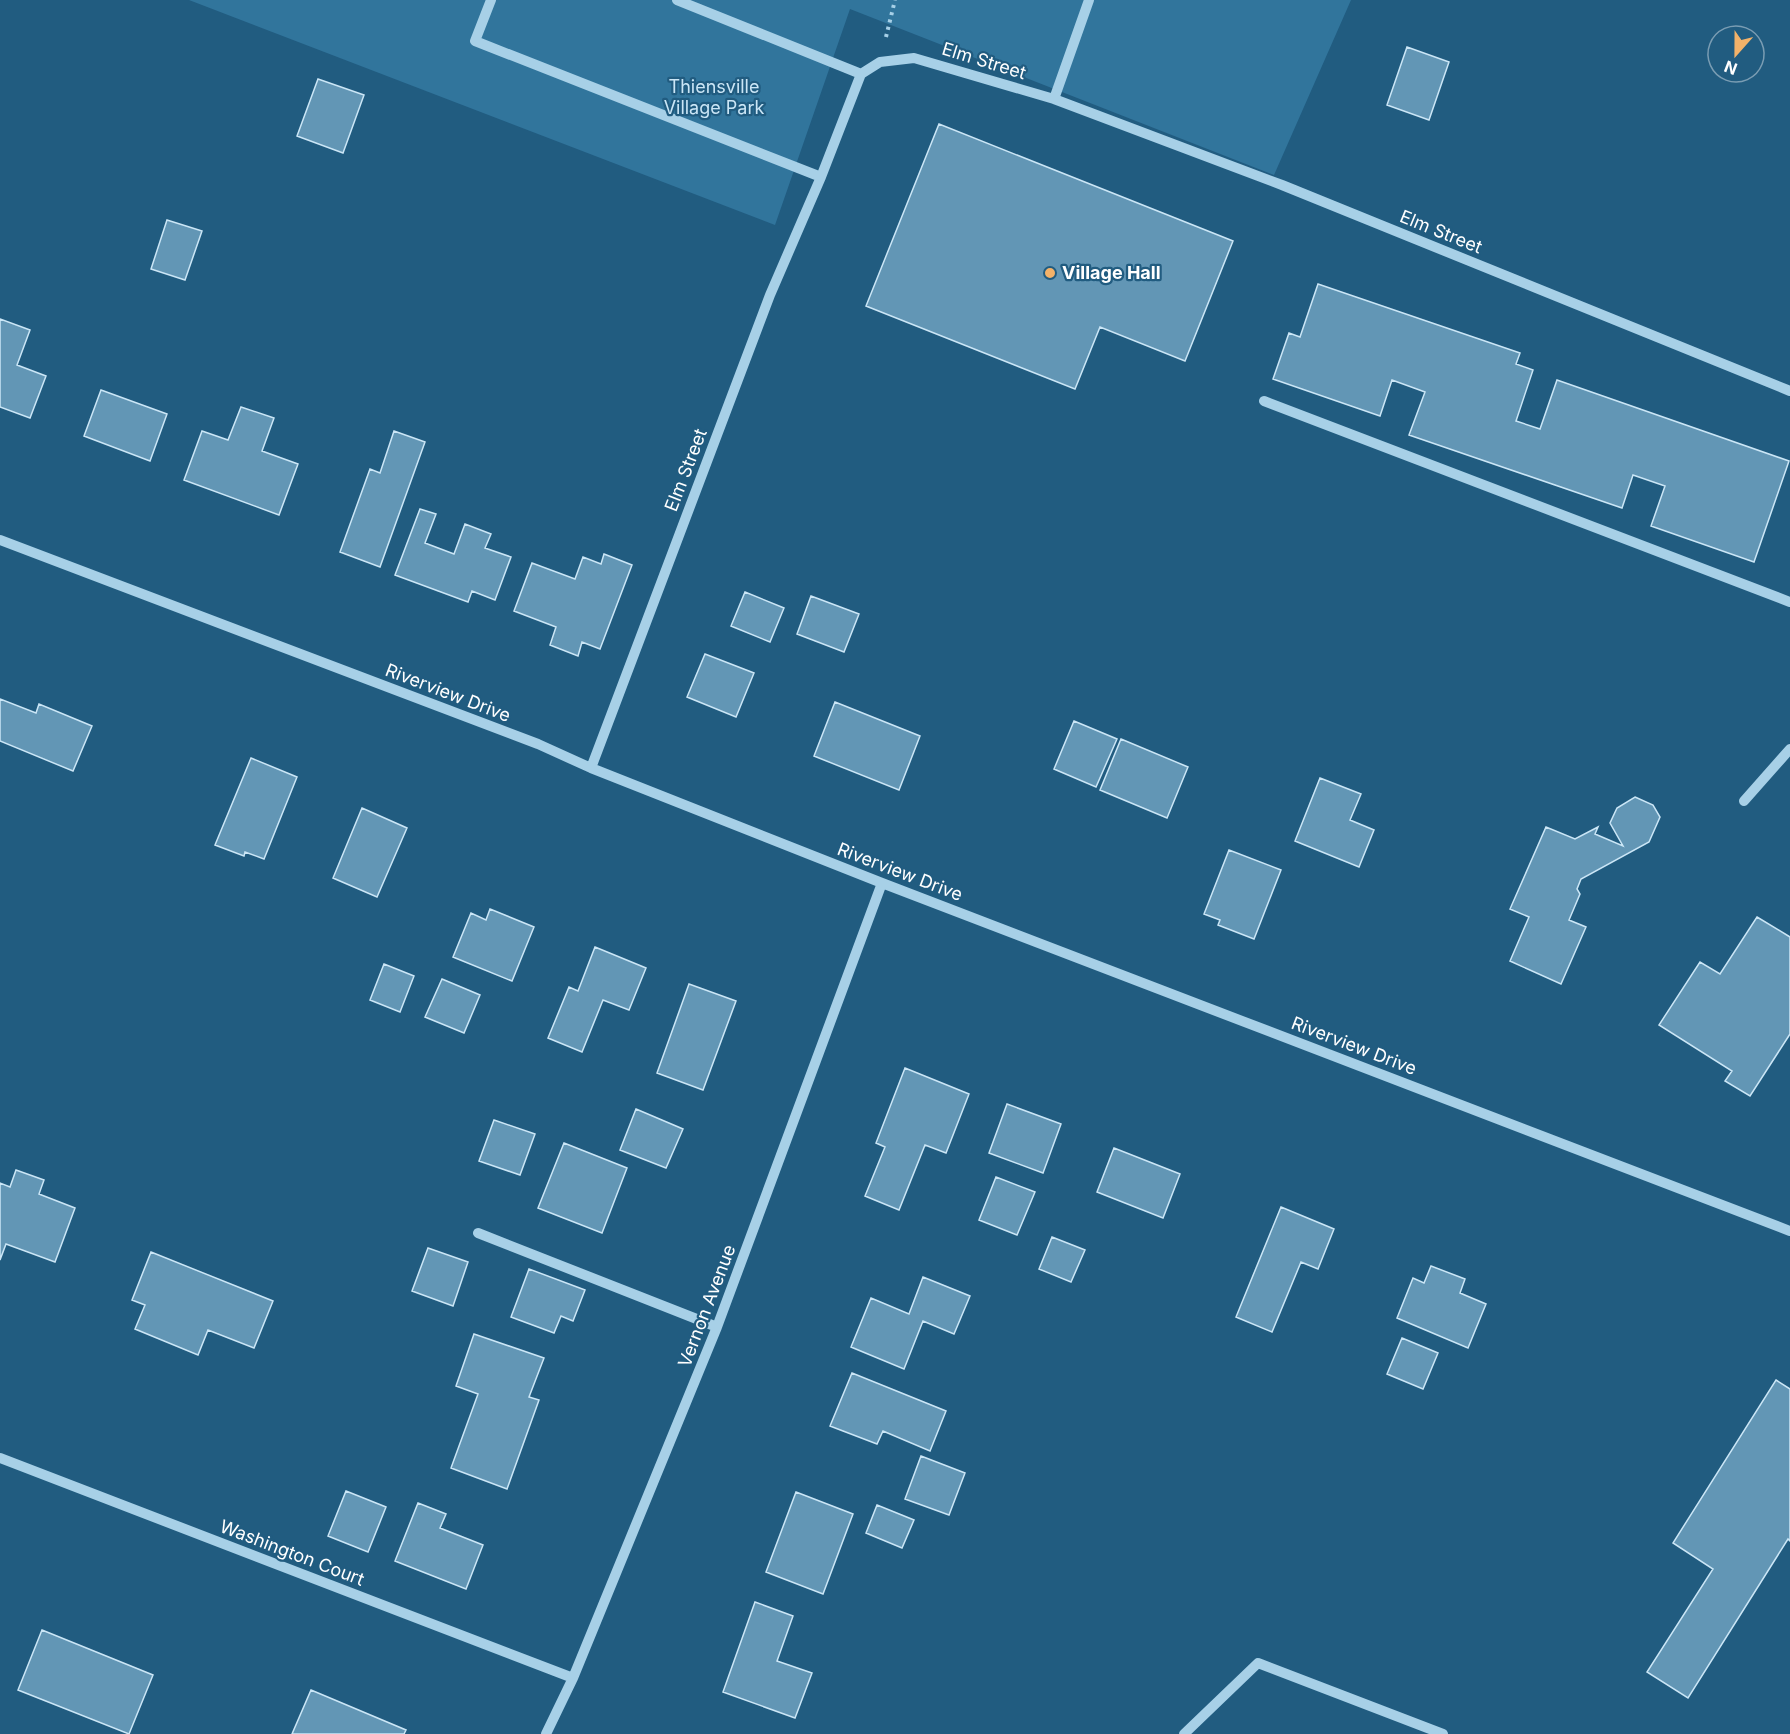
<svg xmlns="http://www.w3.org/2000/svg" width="1790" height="1734" font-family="Inter,sans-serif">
  <rect width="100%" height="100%" fill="#215c80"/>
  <path fill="#31759c" d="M189 0H1351L1274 175 850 9 775 225Z"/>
  <path fill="#6296b5" stroke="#cbe6f6" stroke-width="1.5" d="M1407 47 1449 62 1429 120 1387 105Z
    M318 79 364 95 343 153 297 136Z
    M939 124 1233 241 1185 361 1100 327 1075 389 866 306Z
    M167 220 202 231 185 280 151 269Z
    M1318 284 1520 353 1516 364 1533 370 1516 421 1540 429 1557 380 1789 461 1754 562 1651 526 1665 486 1633 475 1622 508 1409 435 1425 392 1392 380 1380 416 1273 379 1289 333 1300 337Z
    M0 319 30 330 17 365 46 376 30 418 0 407Z
    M101 390 167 414 150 461 84 436Z
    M241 407 274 418 262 451 298 464 279 515 184 480 202 431 228 440Z
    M394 431 425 442 380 567 340 552 370 469 380 473Z
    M420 509 436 514 425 543 454 554 465 524 491 534 485 548 511 557 495 600 472 591 468 602 395 575Z
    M604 554 632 565 600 649 582 642 578 656 550 645 556 627 514 611 532 563 575 579 583 557 601 564Z
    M745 592 784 608 770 642 731 626Z
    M811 596 859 614 844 652 797 634Z
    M705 654 754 673 736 717 687 697Z
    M0 699 36 713 39 704 92 726 73 771 0 741Z
    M835 702 920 736 899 790 814 756Z
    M1074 721 1117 739 1096 787 1054 769Z
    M1121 739 1188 767 1167 818 1100 790Z
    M251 758 297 777 264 859 245 852 244 856 215 845Z
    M1320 778 1361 794 1350 820 1374 830 1359 867 1295 841Z
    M1635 797 1653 805 1660 817 1649 842 1581 879 1577 889 1580 894 1569 920 1586 927 1561 984 1510 961 1529 917 1510 909 1546 827 1575 839 1598 827 1595 834 1623 846 1610 823 1617 808Z
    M362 808 407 828 377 897 333 878Z
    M1229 850 1281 870 1254 939 1218 925 1220 920 1204 914Z
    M490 909 534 927 512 981 453 957 471 913 486 920Z
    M1757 917 1790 937V1034L1750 1096 1725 1081 1732 1071 1659 1025 1700 962 1720 974Z
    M595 947 646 968 629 1010 603 1000 582 1052 548 1038 569 987 578 991Z
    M384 964 414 976 400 1012 370 1000Z
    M442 979 480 995 464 1033 425 1017Z
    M689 984 736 1001 703 1090 657 1073Z
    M905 1068 969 1094 946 1153 925 1145 899 1210 865 1196 885 1147 876 1143Z
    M1007 1104 1061 1124 1043 1173 989 1153Z
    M636 1109 683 1129 666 1168 620 1150Z
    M494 1120 535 1134 520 1175 479 1161Z
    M564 1143 627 1168 602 1233 538 1208Z
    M1114 1148 1180 1174 1163 1218 1097 1192Z
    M16 1170 44 1180 39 1194 75 1208 55 1262 6 1244 0 1260V1183L10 1187Z
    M996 1177 1035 1192 1017 1235 979 1220Z
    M1281 1207 1334 1229 1318 1269 1301 1262 1272 1332 1236 1317Z
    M1052 1237 1085 1250 1071 1282 1039 1269Z
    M428 1248 468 1262 453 1306 412 1291Z
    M151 1252 273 1301 254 1348 208 1330 198 1355 135 1329 145 1305 132 1300Z
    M1431 1266 1465 1279 1460 1293 1486 1304 1468 1348 1397 1318 1413 1278 1424 1283Z
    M529 1269 585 1290 573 1321 561 1316 554 1333 511 1317Z
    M923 1277 970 1296 954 1334 923 1321 904 1369 851 1347 871 1298 909 1314Z
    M474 1334 544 1358 529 1397 539 1400 507 1489 451 1468 478 1394 456 1386Z
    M1402 1338 1438 1353 1423 1389 1387 1374Z
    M852 1373 946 1411 930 1451 883 1431 877 1444 830 1426Z
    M1776 1380 1790 1389V1541L1788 1539 1688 1698 1647 1672 1713 1569 1673 1543Z
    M921 1456 965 1473 949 1515 905 1499Z
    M346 1491 386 1507 368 1552 328 1536Z
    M796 1492 853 1514 823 1594 766 1572Z
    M418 1503 446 1514 440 1528 483 1545 466 1589 395 1561Z
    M877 1505 914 1520 902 1548 866 1533Z
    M755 1602 793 1616 777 1661 812 1673 795 1718 723 1692Z
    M42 1630 153 1675 129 1734 18 1690Z
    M311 1690 406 1730 404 1734H292Z"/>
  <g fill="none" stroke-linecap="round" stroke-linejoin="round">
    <path stroke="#a7d0e7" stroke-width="4" stroke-dasharray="3 4.5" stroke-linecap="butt" d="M886 37 895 0"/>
    <path stroke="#a7d0e7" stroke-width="10" d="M491 0 475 41 821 177
      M677 0 861 74
      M1054 99 1089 0
      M1264 401 1790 602
      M0 540 538 744 591 768 882 883 1790 1231
      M591 768 770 295 821 177 861 74 880 62 914 58 1054 99 1282 185 1790 391
      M1744 801 1790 749
      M478 1233 717 1327
      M0 1458 573 1678
      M546 1734 573 1678 717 1327 882 883
      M1184 1734 1258 1663 1443 1734"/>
  </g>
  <circle fill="#f3b269" stroke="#215c80" stroke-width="2" cx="1050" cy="273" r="6"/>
  <g text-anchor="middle" stroke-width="4.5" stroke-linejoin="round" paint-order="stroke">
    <g font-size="18" fill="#fff" stroke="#215c80">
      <text transform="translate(984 61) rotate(17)" y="6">Elm Street</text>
      <text transform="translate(1441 232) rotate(22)" y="6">Elm Street</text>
      <text transform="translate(686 470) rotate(-69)" y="6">Elm Street</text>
      <text transform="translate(448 693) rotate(21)" y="6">Riverview Drive</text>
      <text transform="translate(900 872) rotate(21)" y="6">Riverview Drive</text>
      <text transform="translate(1354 1046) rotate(21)" y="6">Riverview Drive</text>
      <text transform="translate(707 1306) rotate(-69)" y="6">Vernon Avenue</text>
      <text transform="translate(292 1553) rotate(21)" y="6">Washington Court</text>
    </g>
    <g font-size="18" fill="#cbe6f6" stroke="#215c80">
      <text x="714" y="93">Thiensville<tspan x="714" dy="21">Village Park</tspan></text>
    </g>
    <g font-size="18" font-weight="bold" fill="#fff" stroke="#215c80" text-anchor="start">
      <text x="1062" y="279">Village Hall</text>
    </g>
  </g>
  <g transform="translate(1736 54) rotate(201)"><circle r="28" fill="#215c80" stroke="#7a9db3" stroke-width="1.5"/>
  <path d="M0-4.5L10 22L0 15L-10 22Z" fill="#f3b269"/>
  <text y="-9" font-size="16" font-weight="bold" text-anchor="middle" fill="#ffffff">N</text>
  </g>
</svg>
